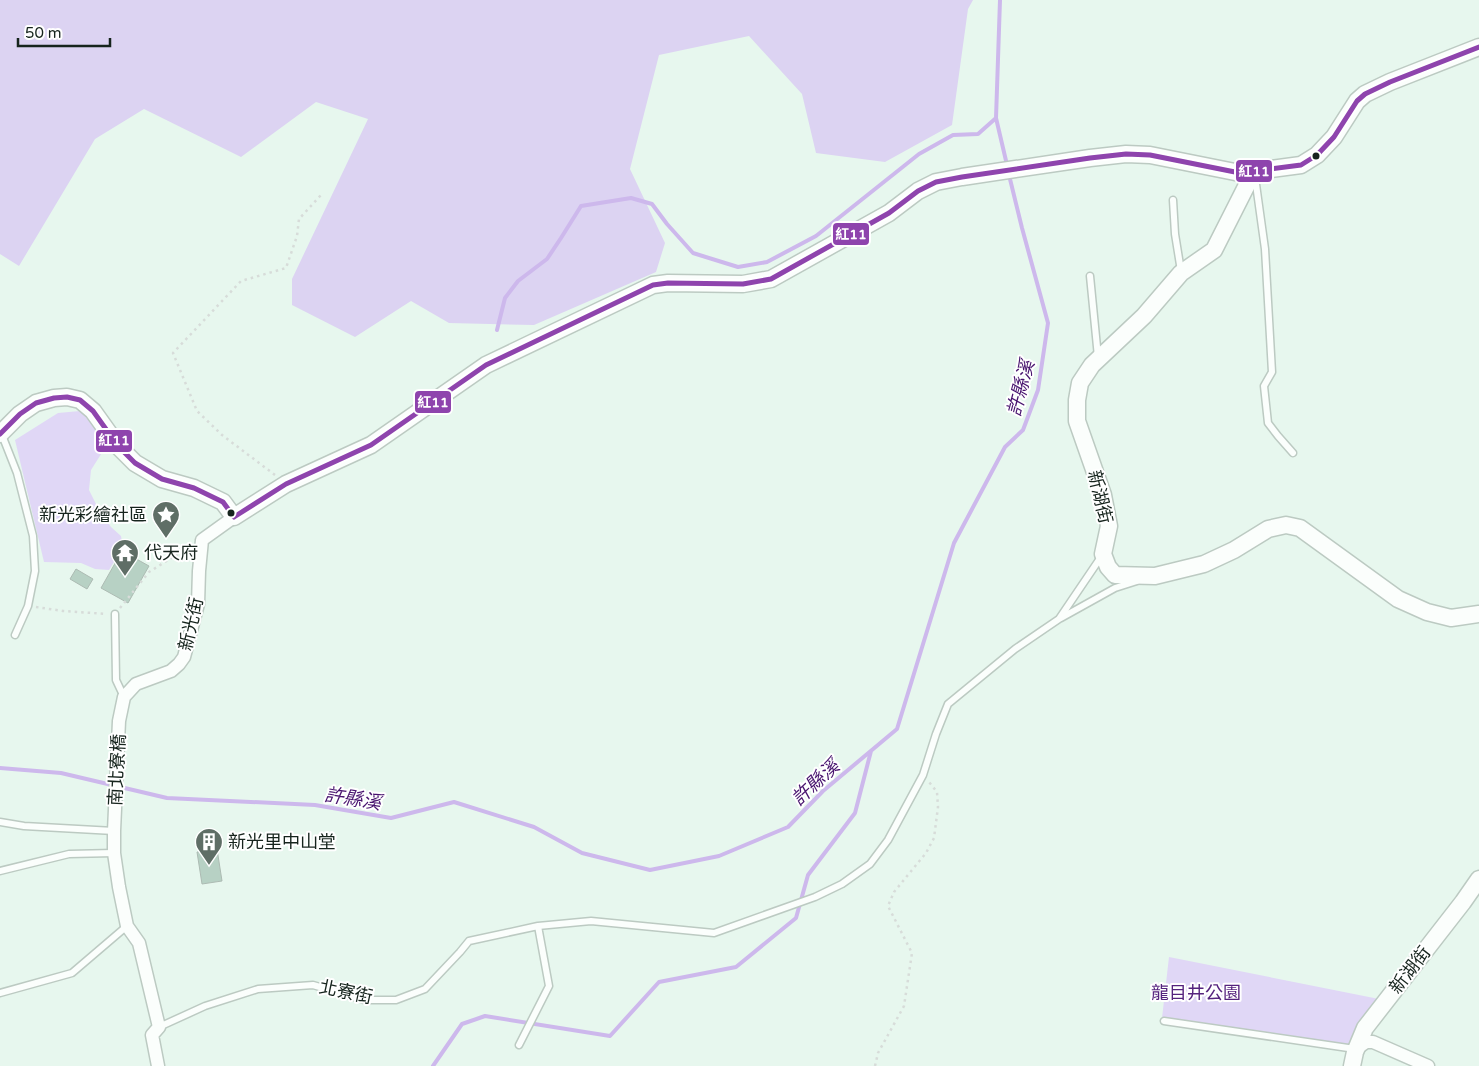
<svg xmlns="http://www.w3.org/2000/svg" width="1479" height="1066" font-family="'Varela Round','Noto Sans TC',sans-serif">
  <rect width="100%" height="100%" fill="#e7f7ee"/>
  <path fill="#e0d7f6" d="M80 411 99 423 110 440 91 470 89 490 99 510 111 527 121 536 123 547 109 570 95 569 81 563 44 562 15 440 58 413Z
    M1169 957 1379 999 1354 1047 1263 1035 1162 1018Z"/>
  <path fill="#dcd3f2" d="M0 0H973L968 9 952 125 885 162 816 153 802 94 749 36 659 55 630 169 665 243 656 272 534 325 449 323 411 301 355 337 292 305V279L368 119 316 102 241 157 144 109 95 139 19 266 0 254Z"/>
  <g fill="none" stroke-linecap="round" stroke-linejoin="round">
    <path stroke="#cdb8ec" stroke-width="4" d="M1000 0 996 118 1007 165
      M497 330 505 298 518 281 547 259 561 238 581 206 631 198 652 204 667 224 693 253 738 267 767 262 816 236 919 154 953 135 978 134 996 118
      M0 768 61 773 167 798 315 805 391 818 454 802 534 827 582 853 650 870 719 856 788 827 823 791 897 729 954 543 1005 447 1023 430 1038 390 1048 323 1022 228 1009 175
      M433 1066 462 1024 485 1016 610 1036 659 982 736 967 796 918 808 875 855 813 871 751"/>
  </g>
  <path fill="#b7d1c4" stroke="#adbbb3" d="M122 551 149 566 128 603 101 588Z
    M76 569 93 579 87 589 70 579Z
    M217 849 222 881 202 884 197 852Z"/>
  <g fill="none" stroke-linecap="round" stroke-linejoin="round">
    <defs>
      <path id="service" d="M1255 177 1265 249 1272 372 1264 386 1268 423 1278 436 1293 453
        M1173 200 1175 234 1181 271
        M1090 276 1098 357
        M2 435 17 473 33 536 35 571 28 606 15 635
        M115 614 116 680 124 697
        M1061 618 1115 588 1137 581
        M0 822 24 826 114 831
        M0 871 69 854 114 853
        M0 993 72 973 127 926
        M1164 1021 1355 1049
        M159 1027 205 1006 258 989 313 985 364 1000H396L425 989 460 952 469 941 538 926 591 921 714 933 815 897 842 884 870 864 888 840 923 775 936 734 948 704 1015 649 1059 619 1101 557
        M519 1045 549 986 538 926"/>
      <path id="minor" d="M1356 1049 1366 1042H1373L1428 1066
        M158 1066 152 1035 159 1027 139 943 127 926 119 887 114 853V831L119 721 124 697 136 684 171 671 179 664 184 657 198 604 199 571 202 540 234 517"/>
      <path id="tertiary" d="M1254 171 1214 250 1181 273 1144 316 1092 365 1080 383 1077 400V421L1103 495 1109 526 1103 554 1108 567 1115 575 1155 576 1204 564 1234 550 1268 529 1286 525 1300 528 1398 599 1427 612 1451 618 1479 614
        M0 434 20 414 36 403 54 398 67 397 80 400 93 411 118 446 135 463 162 479 194 488 223 502 234 517 286 484 371 445 486 365 653 285 668 283 743 284 771 279 889 213 918 191 936 182 962 177 1090 158 1126 154 1150 155 1240 173 1301 165 1317 155 1334 137 1357 101 1365 94 1390 82 1479 47
        M1352 1066 1355 1052 1365 1028 1463 902 1479 879"/>
    </defs>
    <use href="#service" stroke="#bccac2" stroke-width="9"/>
    <use href="#minor" stroke="#bccac2" stroke-width="15"/>
    <use href="#tertiary" stroke="#bccac2" stroke-width="19"/>
    <path stroke="#d7dcd9" stroke-width="2.5" stroke-dasharray="2.5 4" stroke-linecap="butt" d="M275 475 222 435 197 411 173 353 241 281 286 268 297 236 299 219 321 195
      M36 607 63 611 107 614
      M120 608 149 572 189 547
      M875 1066 878 1053 904 1006 912 953 888 906 894 892 926 853 934 838 938 807 937 792 929 782"/>
    <use href="#service" stroke="#fbfefc" stroke-width="6"/>
    <use href="#minor" stroke="#fbfefc" stroke-width="12"/>
    <use href="#tertiary" stroke="#fbfefc" stroke-width="16"/>
    <defs>
      <path id="bus-1" d="M0 434 20 414 36 403 54 398 67 397 80 400 93 411 118 446 135 463 162 479 194 488 223 502 234 517
        M234 517 286 484 371 445 486 365 653 285 668 283 743 284 771 279 889 213 918 191 936 182 962 177 1090 158 1126 154 1150 155 1240 173 1301 165 1317 155 1334 137 1357 101 1365 94 1390 82 1479 47"/>
    </defs>
    <use href="#bus-1" stroke="#fff" stroke-width="9"/>
    <use href="#bus-1" stroke="#8e44ad" stroke-width="5"/>
  </g>
  <defs>
    <symbol id="sight-pin" viewBox="-11 -11 22 30"><path d="M0 17L-7.5 6A9.5 9.5 0 1 1 7.5 6Z" fill="#5f6e66" stroke="#fff"/><path d="M0-6L1.8-2.2L6-1.7L2.9 1.2L3.7 5.4L0 3.3L-3.7 5.4L-2.9 1.2L-6-1.7L-1.8-2.2Z" fill="#fff"/></symbol>
    <symbol id="temple-pin" viewBox="-11 -11 22 30"><path d="M0 17L-7.5 6A9.5 9.5 0 1 1 7.5 6Z" fill="#5f6e66" stroke="#fff"/><path d="M0-6L5-2H3V0L6.5 2.5H4V6H1.5V3h-3V6H-4V2.5H-6.5L-3 0V-2H-5Z" fill="#fff"/></symbol>
    <symbol id="building-pin" viewBox="-11 -11 22 30"><path d="M0 17L-7.5 6A9.5 9.5 0 1 1 7.5 6Z" fill="#5f6e66" stroke="#fff"/><path d="M-4-6H4V6H1V3H-1V6H-4ZM-2.5-4.3h1.7v1.8h-1.7ZM.8-4.3h1.7v1.8H.8ZM-2.5-1h1.7V.8h-1.7ZM.8-1h1.7V.8H.8Z" fill="#fff"/></symbol>
  </defs>
  <g fill-rule="evenodd">
    <use href="#sight-pin" x="150" y="499" width="32" height="43"/>
    <use href="#temple-pin" x="109" y="537" width="32" height="43"/>
    <use href="#building-pin" x="193" y="826" width="32" height="43"/>
  </g>
  <g fill="#16241d" stroke="#fff" stroke-width="2">
    <circle cx="1316" cy="156" r="4.5"/>
    <circle cx="231" cy="513" r="4.5"/>
  </g>
  <g text-anchor="middle" stroke-width="4" stroke-linejoin="round" paint-order="stroke">
    <g font-size="18" fill="#16241d" stroke="#fff">
      <text transform="translate(1100 497) rotate(77)" y="6">新湖街</text>
      <text transform="translate(191 624) rotate(-77)" y="6">新光街</text>
      <text transform="translate(117 770) rotate(-87)" y="6">南北寮橋</text>
      <text transform="translate(1410 970) rotate(-52)" y="6">新湖街</text>
      <text transform="translate(346 992) rotate(12)" y="6">北寮街</text>
    </g>
    <g font-size="18" fill="#16241d" stroke="#fff" text-anchor="start">
      <text x="147" y="521" text-anchor="end">新光彩繪社區</text>
      <text x="144" y="559">代天府</text>
      <text x="228" y="848">新光里中山堂</text>
    </g>
    <g font-size="18" fill="#55237e" stroke="#fff">
      <text x="1196" y="999">龍目井公園</text>
    </g>
    <g font-size="19" font-style="italic" fill="#47126e" stroke="#fff">
      <text transform="translate(1020 388) rotate(-75)" y="7">許縣溪</text>
      <text transform="translate(815 782) rotate(-43)" y="7">許縣溪</text>
      <text transform="translate(353 798) rotate(9)" y="7">許縣溪</text>
    </g>
  </g>
  <g stroke="#fff" stroke-width="2">
    <rect x="1235" y="159" width="38" height="24" rx="5" fill="#8e44ad"/>
    <rect x="832" y="222" width="38" height="24" rx="5" fill="#8e44ad"/>
    <rect x="414" y="390" width="38" height="24" rx="5" fill="#8e44ad"/>
    <rect x="95" y="429" width="38" height="24" rx="5" fill="#8e44ad"/>
  </g>
  <g font-size="14" text-anchor="middle" font-weight="bold" fill="#fff">
    <text x="1254" y="176">紅11</text>
    <text x="851" y="239">紅11</text>
    <text x="433" y="407">紅11</text>
    <text x="114" y="445">紅11</text>
  </g>
  <path d="M18 38v8h92v-8" fill="none" stroke="#16241d" stroke-width="2.5"/>
  <text x="25" y="38" font-size="15" fill="#16241d" stroke="#ffffff" stroke-width="4" paint-order="stroke">50 m</text>
</svg>
